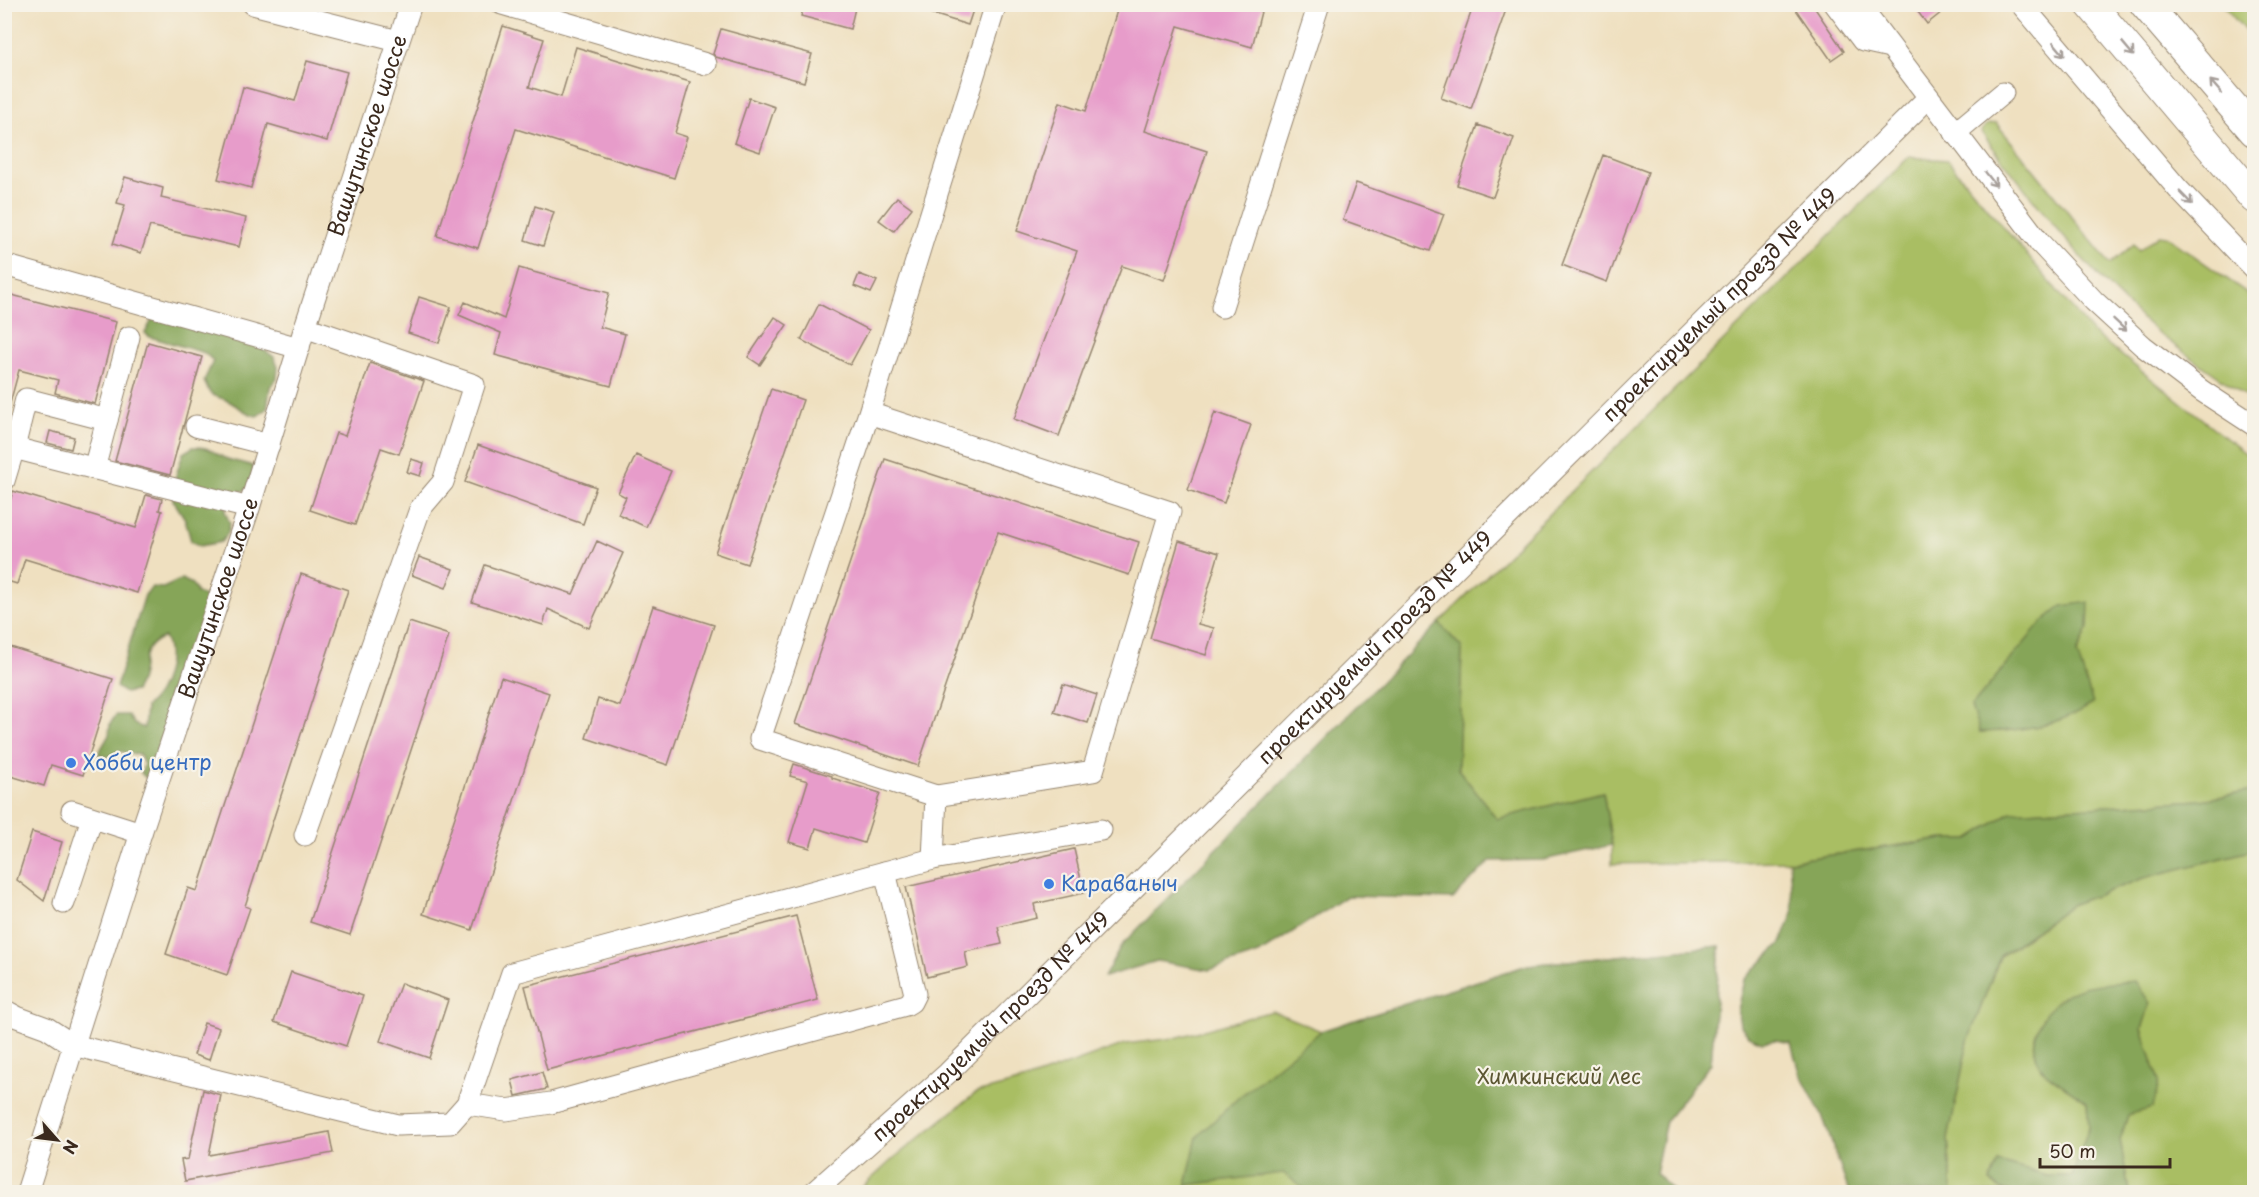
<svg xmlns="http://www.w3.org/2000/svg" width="2259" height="1197" font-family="'Playpen Sans',sans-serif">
  <rect width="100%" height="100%" fill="#f7f3e8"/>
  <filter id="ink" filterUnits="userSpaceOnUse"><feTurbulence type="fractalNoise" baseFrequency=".0167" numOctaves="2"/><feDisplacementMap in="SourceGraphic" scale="12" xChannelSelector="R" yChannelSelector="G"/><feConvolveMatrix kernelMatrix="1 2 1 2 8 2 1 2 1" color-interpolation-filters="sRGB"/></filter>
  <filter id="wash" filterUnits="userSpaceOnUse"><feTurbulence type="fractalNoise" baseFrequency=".008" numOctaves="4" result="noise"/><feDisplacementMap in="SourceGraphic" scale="24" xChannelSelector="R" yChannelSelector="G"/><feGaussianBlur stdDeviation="1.35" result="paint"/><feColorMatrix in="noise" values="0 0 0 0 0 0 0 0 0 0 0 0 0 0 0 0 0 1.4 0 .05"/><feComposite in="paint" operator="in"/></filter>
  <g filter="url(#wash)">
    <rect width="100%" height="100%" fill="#efe0c0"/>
    <path fill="#a9be63" stroke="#727440" stroke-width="1.5" fill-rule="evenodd" d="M2223 5H2254V41Z
      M1996 123 2110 264 2134 244 2139 250 2159 235 2166 236 2254 298V402C2214 373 2165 342 2130 308 2074 255 2028 193 1981 132L1986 125Z
      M1909 157 1947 160 2092 332 2254 460V791L2201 800 2011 812 1969 839H1944L1789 861 1612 864V845L1603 792 1497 819 1458 769 1462 648 1439 623ZM2088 629 2046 725 2006 731 1980 732Z
      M2254 850V1192H2129L2120 1140 2128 1115 2159 1082 2142 1029 2150 1003 2059 999C2039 1020 2025 1040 2042 1069 2048 1077 2078 1095 2087 1102L2089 1127 2072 1176H2047L1998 1162 1990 1182 2006 1192H1952L1948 1139 1968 1041 2000 957 2073 904 2147 877Z
      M1720 946 1711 1063 1666 1120 1655 1173 1674 1192H857L894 1158 976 1093 1026 1080 1125 1044 1175 1038 1272 1011 1321 1031 1528 965Z"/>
    <path fill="#86a559" stroke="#60683c" stroke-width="1.5" d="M153 318H163L256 344 274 357 278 367 277 378 270 387 267 409 257 416C245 414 241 408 230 402 215 393 213 402 204 381L213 361 205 353 150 337 145 333Z
      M193 447C212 447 210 451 225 458 235 463 244 461 254 467L249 488 240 492 229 493 225 512 230 523 228 533 221 542 200 546 191 541 185 519 173 500 174 482 183 453Z
      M182 579 192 584 197 593 207 597 206 608 154 775 146 778 141 773 144 765 140 755 118 751 108 757 98 754 109 735 110 724 116 715H128L134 724 144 728 146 707C163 692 175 659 164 637 134 650 150 669 135 691L125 693 116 687 145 595 152 587 163 588Z
      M2089 602 2088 629 2077 653 2093 704C2055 727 2024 730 1980 732L1971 707 2041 623 2062 606Z
      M1439 623 1462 648 1458 769 1497 819 1603 792 1612 845 1543 860 1490 861 1453 899 1347 896 1259 954 1209 970 1157 961 1104 977 1122 945Z
      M2254 791V850L2147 877 2073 904 2000 956 1968 1041 1948 1139 1952 1192H1849L1822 1115 1799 1072 1791 1043 1776 1040 1762 1042 1748 1036 1740 1024 1737 1010 1744 980 1781 943 1793 913 1789 861 1944 839H1969L2011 812 2201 800Z
      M1720 946 1711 1063 1666 1120 1655 1173 1674 1192H1309L1283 1173 1186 1185 1197 1137 1238 1098 1321 1031 1528 965Z
      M2135 981 2150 1003 2142 1029 2159 1082 2153 1108 2128 1115 2120 1140 2129 1192H2006L1990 1182 1998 1162 2047 1176H2072L2089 1127 2087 1102C2078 1095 2048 1077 2042 1069 2021 1035 2049 997 2084 987 2100 983 2118 983 2135 981Z"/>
    <g id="blocks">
      <path fill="#e79cca" d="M805 4H856L850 29 801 16Z
        M913 4H975L968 25 913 8Z
        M1119 4H1263L1252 47 1178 26 1145 131 1207 151 1164 280 1122 266 1059 436 1014 419 1077 251 1017 231 1060 102 1086 111Z
        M1474 4H1508L1471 109 1441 98Z
        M1792 4H1812L1844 51 1831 60Z
        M1912 4H1952L1927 24Z
        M503 26 544 39 529 87 561 97 576 47 690 82 675 133 687 137 674 178 516 129 478 248 437 236Z
        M721 29 812 54 804 82 716 57 713 54Z
        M307 61 347 72 327 141 268 124 251 188 218 179 243 87 295 101Z
        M749 98 775 107 760 152 734 143Z
        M1478 125 1514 138 1493 197 1457 185Z
        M1603 155 1648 172 1607 282 1562 265Z
        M125 177 163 188 161 198 246 218 239 247 150 226 141 253 113 244 125 205 117 203Z
        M1356 183 1444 214 1430 251 1343 220Z
        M897 197 912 208 894 231 879 220Z
        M535 206 554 212 543 246 525 240Z
        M519 268 609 293 600 327 625 334 611 386 495 355 501 333 459 315 465 302 504 319Z
        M859 274 877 281 871 293 854 286Z
        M4 293 116 322 95 404 55 393 58 380 19 370 9 407 4 406Z
        M419 297 451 307 439 343 408 333Z
        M819 304 869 330 850 365 801 340Z
        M775 317 787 325 760 365 748 357Z
        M148 342 202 357 170 475 115 461Z
        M370 363 424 381 399 454 381 448 355 525 310 510 336 433 345 436Z
        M771 389 803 400 747 564 715 553Z
        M1215 412 1251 425 1224 503 1188 490Z
        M50 431 74 437 71 449 47 443Z
        M478 445 596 487 583 524 465 482Z
        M636 455 671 471 646 527 618 514 626 497 618 493Z
        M411 459 424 463 420 476 407 472Z
        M885 459 1139 542 1129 575 998 532 918 766 795 724Z
        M13 491 136 528 146 495 162 499 159 510 162 511 137 593 25 559 17 584 4 580V499L10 501Z
        M597 541 623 553 589 628 548 609 543 625 472 602 485 565 573 594Z
        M1179 541 1219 553 1198 624 1214 628 1206 655 1150 638Z
        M419 557 453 569 446 588 412 575Z
        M301 574 348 590 245 906 250 908 227 975 166 954 188 888 197 891Z
        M653 606 714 625 668 765 586 738 598 699 620 706Z
        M409 622 449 635 350 935 310 922Z
        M4 645 113 679 83 775 51 765 44 786 4 774Z
        M501 677 549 693 472 930 423 914Z
        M1063 684 1097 695 1088 723 1054 712Z
        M794 764 832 776V778L880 793 864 843 816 828 810 848 789 842 808 781 790 776Z
        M32 832 62 842 44 901 17 880Z
        M1074 849 1084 893 1034 904 1037 918 998 927 1002 944 965 952 968 967 927 977 906 887Z
        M796 916 818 1000 547 1070 525 986Z
        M291 972 363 996 346 1046 274 1022Z
        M401 983 448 1000 429 1058 380 1041Z
        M204 1023 219 1028 209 1060 194 1055Z
        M542 1072 547 1089 516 1096 512 1080Z
        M203 1090 221 1095 209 1155 329 1132 333 1153 185 1181 181 1160 188 1159Z"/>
    </g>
  </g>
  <g filter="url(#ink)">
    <use href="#blocks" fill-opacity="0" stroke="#95856f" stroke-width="1.5"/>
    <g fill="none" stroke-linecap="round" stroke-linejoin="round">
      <defs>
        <g id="minor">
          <path d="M253 4 398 41"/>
          <path d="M502 4 706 64"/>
          <path d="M1835 4 1863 41 1890 47"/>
          <path d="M1858 4 2040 243 2094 301 2143 346 2202 391 2254 425"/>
          <path d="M2021 4 2178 189 2254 269"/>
          <path d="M1955 133 2003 93"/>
          <path d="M4 265 299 348"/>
          <path d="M1222 307 1319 4"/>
          <path d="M869 413 1170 512 1093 771 936 796 760 739 869 413 996 4"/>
          <path d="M107 420 26 399 14 448 249 508"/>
          <path d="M196 426 269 445"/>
          <path d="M94 469 129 337"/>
          <path d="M4 481 14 448"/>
          <path d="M936 796 933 859 1101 830"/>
          <path d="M72 811 141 833"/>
          <path d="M305 835 420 509 443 482 474 385 305 327"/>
          <path d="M64 903 92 818"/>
          <path d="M4 1010 17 1017 47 1028 73 1045 398 1125 450 1123 467 1104 512 973 933 859"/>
          <path d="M467 1104 506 1110 551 1103 906 1005 911 1002 915 994 885 872"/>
          <path id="s1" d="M27 1192 141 833 249 508 305 327 411 4"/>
          <path id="s2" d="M814 1192 948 1073 1928 98"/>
        </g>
        <path id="highway" d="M2090 4 2254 198
          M2145 4 2254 131"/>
      </defs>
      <use href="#minor" stroke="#95856f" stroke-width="23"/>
      <use href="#highway" stroke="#95856f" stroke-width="32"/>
      <use href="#minor" stroke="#fff" stroke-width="21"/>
      <use href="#highway" stroke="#fff" stroke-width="30"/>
    </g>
    <defs><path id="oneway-shaft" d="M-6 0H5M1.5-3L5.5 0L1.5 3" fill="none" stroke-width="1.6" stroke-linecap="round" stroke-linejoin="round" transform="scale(1.5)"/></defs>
    <g stroke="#a79f9a">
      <use href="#oneway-shaft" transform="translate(2059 49) rotate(50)"/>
      <use href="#oneway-shaft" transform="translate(2128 49) rotate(50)"/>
      <use href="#oneway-shaft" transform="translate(2216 87) rotate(-131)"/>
      <use href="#oneway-shaft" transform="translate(1991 179) rotate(52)"/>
      <use href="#oneway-shaft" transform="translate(2186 198) rotate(46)"/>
      <use href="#oneway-shaft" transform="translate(2120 325) rotate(43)"/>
    </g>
  </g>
  <g fill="#3f7fe0" stroke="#f7f3e8" stroke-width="2">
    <circle cx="71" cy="763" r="6"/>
    <circle cx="1049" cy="884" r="6"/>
  </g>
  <g text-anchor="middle" stroke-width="4.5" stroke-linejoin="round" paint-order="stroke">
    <g font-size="21" fill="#3b2a1e" stroke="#f7f3e8">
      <text dy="7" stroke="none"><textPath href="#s1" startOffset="1110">Вашутинское шоссе</textPath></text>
      <text dy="7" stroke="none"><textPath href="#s2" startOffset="1268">проектируемый проезд № 449</textPath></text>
      <text dy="7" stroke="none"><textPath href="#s1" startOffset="624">Вашутинское шоссе</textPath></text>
      <text dy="7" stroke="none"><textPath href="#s2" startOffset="782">проектируемый проезд № 449</textPath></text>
      <text dy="7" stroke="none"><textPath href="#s2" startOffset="242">проектируемый проезд № 449</textPath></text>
    </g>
    <g font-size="21" fill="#366cbe" stroke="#f7f3e8" text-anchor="start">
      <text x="83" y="770">Хобби центр</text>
      <text x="1061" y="891">Караваныч</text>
    </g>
    <g font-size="21" fill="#5c5633" stroke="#f7f3e8">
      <text x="1559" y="1084">Химкинский лес</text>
    </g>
  </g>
  <rect width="2259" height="1197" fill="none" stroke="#f7f3e8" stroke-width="24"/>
  <g transform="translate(57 1140) rotate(118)" stroke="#f7f3e8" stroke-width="4.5" paint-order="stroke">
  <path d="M0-4.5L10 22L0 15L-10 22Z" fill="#3b2a1e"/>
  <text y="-9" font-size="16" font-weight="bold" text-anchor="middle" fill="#3b2a1e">N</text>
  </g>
  <path d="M2040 1158v9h130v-9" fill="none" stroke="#3b2a1e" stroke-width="3"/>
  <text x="2049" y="1158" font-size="18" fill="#3b2a1e" stroke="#f7f3e8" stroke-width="4.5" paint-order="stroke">50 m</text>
</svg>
